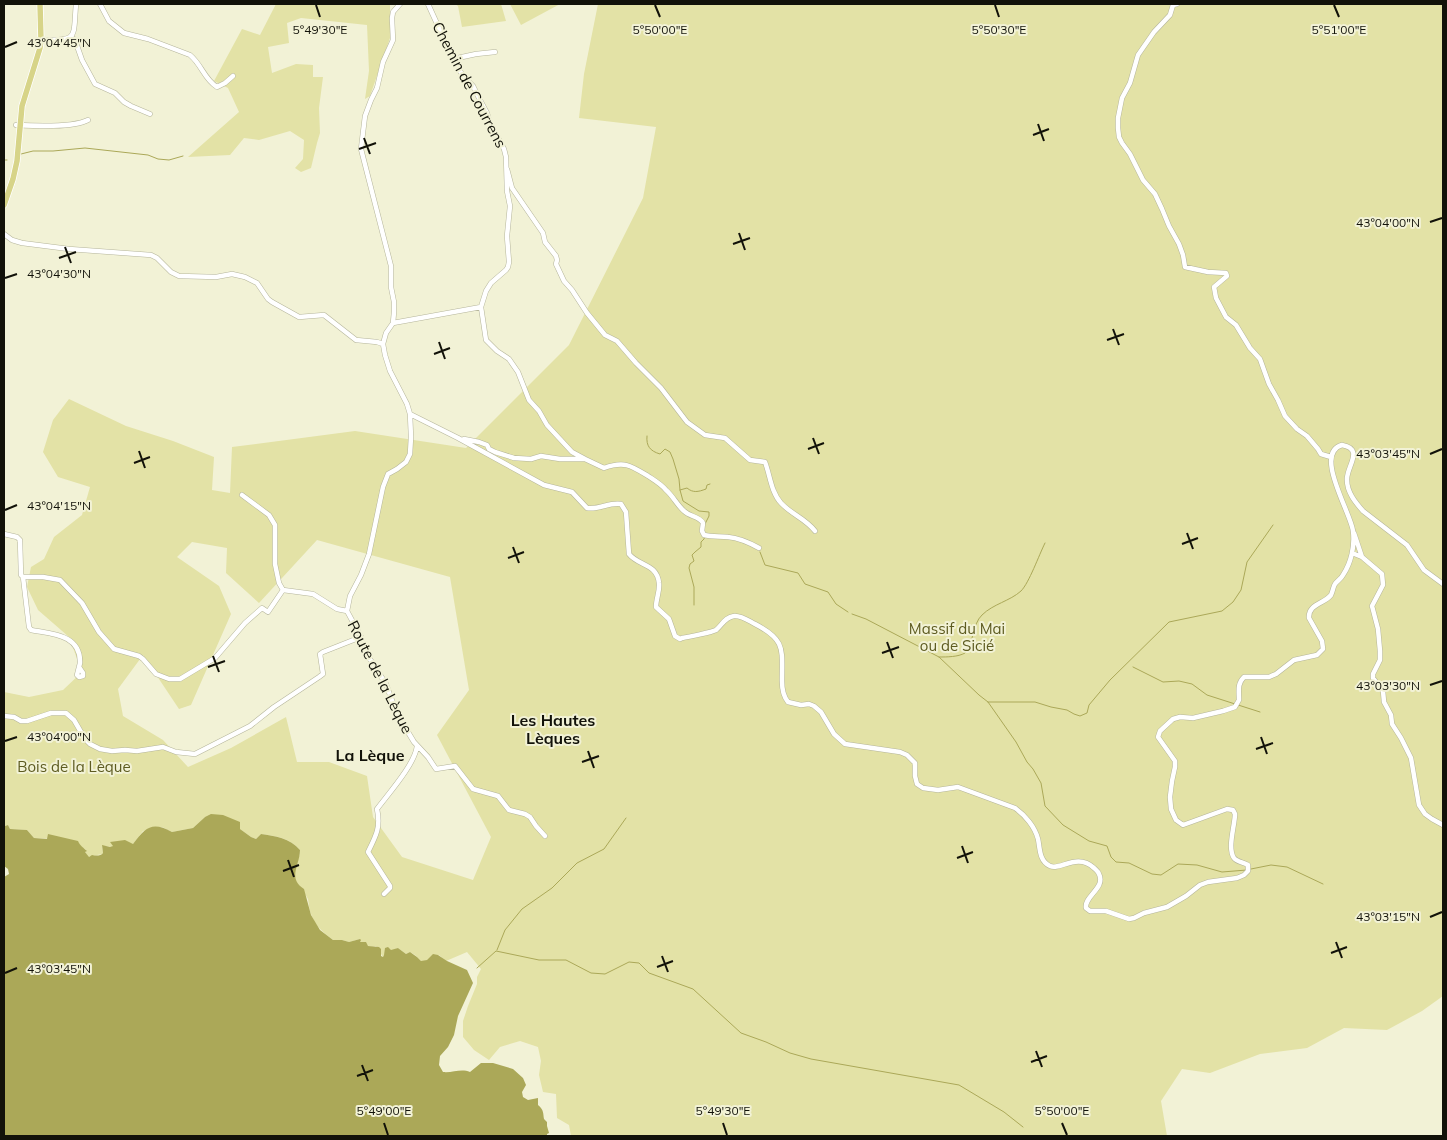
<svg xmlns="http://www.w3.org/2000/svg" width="1447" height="1140" font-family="Mulish,sans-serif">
  <rect width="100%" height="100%" fill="#f2f2d6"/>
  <path fill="#e3e2a6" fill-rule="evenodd" d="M276 4H390V38L370 96 365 99 369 71 367 25 301 18 287 23 289 43 268 47 272 73 296 64 313 65V77H323L319 108 320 133 317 143 311 168 301 172 295 168 303 159 304 140 290 131 259 140 244 138 230 155 188 157 239 112 228 88 214 81 242 29 260 35Z
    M455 4H501L506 21 462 27 458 6Z
    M510 4H560L521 25Z
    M598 4H1443V996L1422 1011 1387 1030 1344 1028 1307 1048 1260 1054 1210 1073 1182 1069 1161 1101 1167 1136H571L569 1125 557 1118 556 1094 543 1092 539 1075 541 1061 538 1047 520 1041 500 1047 489 1060 474 1050 463 1037V1021L468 1006 477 984V977L481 969 467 952 446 961 439 955C433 957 427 962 421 961L415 955 410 952 406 954 398 948 384 955 383 957 376 946C371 948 365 945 360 942V939L349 942 342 940H333C324 933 315 926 311 914 309 910 309 904 308 899 304 891 295 885 295 876 294 867 300 859 300 850 290 838 276 836 261 834L256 839 251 837 240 829 205 817 193 828 172 832 162 827 143 831 133 844 110 842 114 845 112 847 102 846 103 853 102 854 88 857 85 852 86 850 73 840 34 838 27 830 10 829 8 825 5 826 4 825V692L29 697 63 690 82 672 69 637 38 610 27 587 31 567 44 559 54 537 82 515 90 487 58 477 43 452 53 420 69 399 126 426 173 441 214 457 212 490 230 493 232 447 355 431 466 448 569 345 643 198 656 127 579 118 584 74ZM317 540 450 577 469 690 437 735 491 837 473 880 402 857 373 817 367 776 329 762H297L286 717 231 748 188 767 163 740 123 716 118 689 143 655 179 709 191 705 231 614 219 586 177 557 192 542 227 548 226 573 259 603Z"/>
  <path fill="#aba858" d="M211 814 223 815 240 822V829L251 837 256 839 261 834C275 836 290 838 300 850 300 865 287 878 304 889L311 915 320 930 333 940H342L349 942 360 939 361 940 360 942H366L368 946 379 947 381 949V956L383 957 384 955 385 948 388 947 391 950 398 948 406 954 410 952 417 957 421 961 427 960 433 954 438 955 447 961 467 970 473 983 458 1016 454 1035 448 1047 440 1056 439 1065 443 1072C453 1073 461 1068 470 1072L481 1063H493L513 1069 523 1078 526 1085 522 1092 523 1097 528 1100 538 1098V1105C544 1110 543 1113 544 1119L547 1122V1126L549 1133 547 1134V1136H4V877L9 874 8 869 4 866V823L5 826 8 825 10 829 27 830 34 838 47 839 48 834 78 841C80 846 84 848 87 851L85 852 89 857 92 855C96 856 101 856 103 853L102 845 110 847 113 846 110 842 125 840 133 844C146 827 152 821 172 832L193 828 205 817Z"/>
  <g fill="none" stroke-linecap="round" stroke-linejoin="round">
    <path stroke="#aba858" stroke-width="1" d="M21 154 33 151H53L85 148 148 155 158 159 169 160 183 156
      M4 160H7
      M647 436C646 446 650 451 660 454L665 449 670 452 673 459 679 479 680 490 683 501 699 511 709 512V516L705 524
      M680 490 687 488C693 493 698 492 706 489L707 485 710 484
      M760 552 765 565 798 573 805 584 828 592 836 604 848 612
      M694 605V587L689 568 690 564 694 561 692 555 695 552 701 547V542L704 539 705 536
      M852 614 866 619 939 657 979 695 988 702 1016 742 1027 762 1033 769 1041 783 1045 806 1063 825 1089 841 1107 846 1111 857 1116 862 1129 863 1152 874 1161 875 1178 864 1197 865 1222 872 1247 870
      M939 657C947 657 958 657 965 653 973 647 972 624 982 615 993 604 1010 601 1021 591 1029 583 1039 555 1045 543
      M1133 667 1163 682 1179 681 1192 684 1207 695 1260 712
      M988 702H1035L1051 707 1067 710 1074 714 1080 716 1087 713 1089 705 1110 680 1169 622 1222 611 1233 602 1241 590 1247 562 1273 525
      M1251 869 1271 865 1287 867 1323 884
      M497 950 505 930 522 909 552 888 577 863 604 849 626 818
      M477 968 496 951 539 960H566L591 973 605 974 629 962 639 963 649 973 693 989 741 1033 766 1042 790 1053 811 1059 959 1085 1004 1112 1023 1127"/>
    <defs>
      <path id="minor" d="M100 4 109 21 124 33 148 39 190 55C202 65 204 79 217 87L225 83 233 76
        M400 4 393 12 392 18 393 40 383 62 377 88 371 100 365 116 361 149 391 266V287L394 302V312L393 323 386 333 383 344 385 355 390 371 407 404 410 414 411 437 410 454 406 462 397 469 388 474 383 487 369 554 361 575 350 596 347 611 361 637 364 650 386 684 397 714 414 742 428 757 436 769 455 766 473 789 498 796 509 810 525 814 530 817 536 826 545 836
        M428 4 454 61 463 76 473 86 480 100 487 113 490 123 504 149 506 157 507 191 510 206 507 236 509 262 508 267 506 270 491 283 486 291 481 307 486 340 497 351 509 359 518 372 529 400 539 411 547 425 572 452 585 459
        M1177 4 1173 5 1170 15 1154 32 1138 55 1130 83 1122 98 1118 118V128L1119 137 1122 143 1130 154 1143 180 1155 194 1162 209 1169 226 1179 244 1183 255 1185 267 1208 272 1226 273 1227 276 1214 287 1216 298 1226 317 1236 325 1250 348 1260 359 1269 384 1278 400 1285 416 1297 429 1307 436 1318 449 1321 454 1331 457
        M71 37 75 40 82 60 95 84 115 93 124 102 131 106 150 114
        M40 40C79 41 73 39 76 4
        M453 59 476 54 495 52
        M16 125C35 126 72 128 88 120
        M507 169 512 188 543 233 545 242 556 256 557 260 556 264 564 281 572 290 587 313 605 335 617 341 636 363 661 388 687 422 705 435 725 438 750 460 765 462C770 475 771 492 781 503 791 514 806 519 815 531
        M4 234 12 240 22 243 69 249 151 255 157 258 171 272 179 276 216 277 232 274 245 277 257 283 268 299 272 302 299 317 324 315 356 340 377 342 383 344
        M393 323 481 307
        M410 414 458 438 544 485 572 492 587 508C599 510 609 502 621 504L626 512 629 554C638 566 657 563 659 583 660 591 656 599 656 607L669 619 675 636 680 639 682 638C689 637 712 632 716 630 722 625 725 617 734 616 741 615 749 621 755 624 786 640 782 649 782 681 782 689 783 696 788 702L801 705 809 704 814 706 821 712 834 734 845 744 900 752 907 755 915 763V776L917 784 923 788 938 790 958 787 1015 808C1025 815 1035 827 1038 839 1040 848 1039 861 1050 866 1060 871 1077 852 1094 868 1096 870 1098 871 1099 874 1106 888 1084 896 1086 908L1090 911H1106L1129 919 1134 918 1144 913 1167 907 1186 896 1200 885 1208 882 1237 878 1244 875 1248 871V865C1243 862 1237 862 1234 858 1227 848 1235 825 1235 814L1233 810 1227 809 1183 825 1176 820 1171 809 1170 797 1172 781 1175 767V761L1158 737 1160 731 1173 719 1180 717 1193 718 1223 711 1235 707 1239 700C1239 691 1237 684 1244 677H1269L1276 674 1294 660 1317 655 1323 649 1322 641 1309 618C1308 604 1324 604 1331 595 1333 591 1333 587 1335 584 1337 581 1341 579 1343 575 1351 563 1355 546 1353 531 1351 513 1313 453 1342 445 1365 449 1346 467 1347 480 1347 492 1355 502 1363 511L1407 545 1424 570 1443 584
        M464 439 479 442 487 445 489 449 495 452 514 458 531 459 541 456 560 459H585L604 468C624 461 630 465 648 476 654 480 661 484 666 490 673 496 677 505 684 511 690 517 699 516 703 523L702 531 704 535C712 537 720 536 728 537 739 538 750 543 759 548
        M242 495 269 515 275 525V564L279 583 283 590
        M1354 533 1362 557
        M4 534 17 537 20 540 21 575 23 577H43L60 580 82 603 99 632 114 649 139 656 143 659 156 674 169 679H180L215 658 245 623 262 608 268 612 283 590 313 594 337 609 347 611
        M1352 553 1362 557 1382 574 1383 585 1372 606 1378 629 1380 651V660L1373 674V678L1383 691 1384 702 1391 715 1392 724 1401 738 1411 758 1419 805 1425 814 1432 819 1443 825
        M23 577 29 627 31 630C51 634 81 634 80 663 79 667 78 671 77 675L79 677 83 676V673L79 667
        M4 716 14 717 21 721H27L51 713H66L74 720 85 739 90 744 100 749 112 751 125 750 137 751 163 747 176 752 195 754 250 726 274 707 319 677 323 674 320 654 323 652 361 637
        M384 894 390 888V886L368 852C376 836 381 827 377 809 389 793 415 764 417 746"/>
      <path id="major" d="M4 205 13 179 17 161 22 106 40 48 41 40 40 4"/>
    </defs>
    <use href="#minor" stroke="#b5b59b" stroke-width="5.5"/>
    <use href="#major" stroke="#fff" stroke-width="7"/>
    <use href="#minor" stroke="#fff" stroke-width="4.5"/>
    <use href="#major" stroke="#d7d488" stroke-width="5.5"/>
  </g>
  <path fill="none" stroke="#121209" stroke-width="2" d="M316 5 320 17M655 5 660 17M995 5 999 17M1334 5 1339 17M5 47 17 42M1038 124 1044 141M1033 135 1049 129M364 138 370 154M359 149 376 143M1430 222 1442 218M739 233 745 250M733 244 750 238M65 247 71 263M59 258 76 252M5 278 17 274M1113 329 1119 345M1107 340 1124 334M439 342 445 359M434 354 450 348M813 438 819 454M808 449 824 443M139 451 145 468M1430 454 1442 449M134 463 150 457M5 510 17 505M1187 533 1193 549M1182 544 1198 538M513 547 519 563M508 558 524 552M887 642 893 658M882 653 899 647M213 656 219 672M208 667 225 661M1430 685 1442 681M1261 737 1267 754M5 741 17 737M1256 749 1273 743M588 751 594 768M582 762 599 756M962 846 968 863M957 858 973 852M288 860 294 877M283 871 299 865M1430 917 1442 912M1336 942 1342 958M1331 953 1347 947M662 956 668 972M657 967 673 961M5 973 17 968M1036 1051 1042 1067M1031 1062 1047 1056M362 1065 368 1081M357 1076 373 1070M384 1123 388 1135M723 1123 727 1135M1062 1123 1067 1135"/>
  <g text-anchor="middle" stroke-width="4" stroke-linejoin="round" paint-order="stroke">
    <g font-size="15" fill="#121209" stroke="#f2f2d6">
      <text transform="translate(469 85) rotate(62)" y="5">Chemin de Courrens</text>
      <text transform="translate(380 677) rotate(63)" y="5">Route de la Lèque</text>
    </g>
    <g font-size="15" fill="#5d5b20" stroke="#f2f2d6">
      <text x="957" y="634">Massif du Mai<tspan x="957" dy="17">ou de Sicié</tspan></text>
      <text x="74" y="772">Bois de la Lèque</text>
    </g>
    <g font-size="16" font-weight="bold" fill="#121209" stroke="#f2f2d6">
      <text x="553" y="726">Les Hautes<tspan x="553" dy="18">Lèques</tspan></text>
      <text x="370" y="761">La Lèque</text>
    </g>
  </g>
  <g font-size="12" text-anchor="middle" fill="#121209" stroke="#f2f2d6" stroke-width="4" stroke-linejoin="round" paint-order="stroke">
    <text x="320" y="34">5°49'30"E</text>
    <text x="660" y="34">5°50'00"E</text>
    <text x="999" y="34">5°50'30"E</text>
    <text x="1339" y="34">5°51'00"E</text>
    <text x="59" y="47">43°04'45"N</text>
    <text x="1388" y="227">43°04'00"N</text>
    <text x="59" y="278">43°04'30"N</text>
    <text x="1388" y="458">43°03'45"N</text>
    <text x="59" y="510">43°04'15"N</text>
    <text x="1388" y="690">43°03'30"N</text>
    <text x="59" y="741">43°04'00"N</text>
    <text x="1388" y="921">43°03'15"N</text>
    <text x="59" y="973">43°03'45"N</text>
    <text x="384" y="1115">5°49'00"E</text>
    <text x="723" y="1115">5°49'30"E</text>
    <text x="1062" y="1115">5°50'00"E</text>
  </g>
  <rect width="1447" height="1140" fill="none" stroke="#121209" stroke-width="10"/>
</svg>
